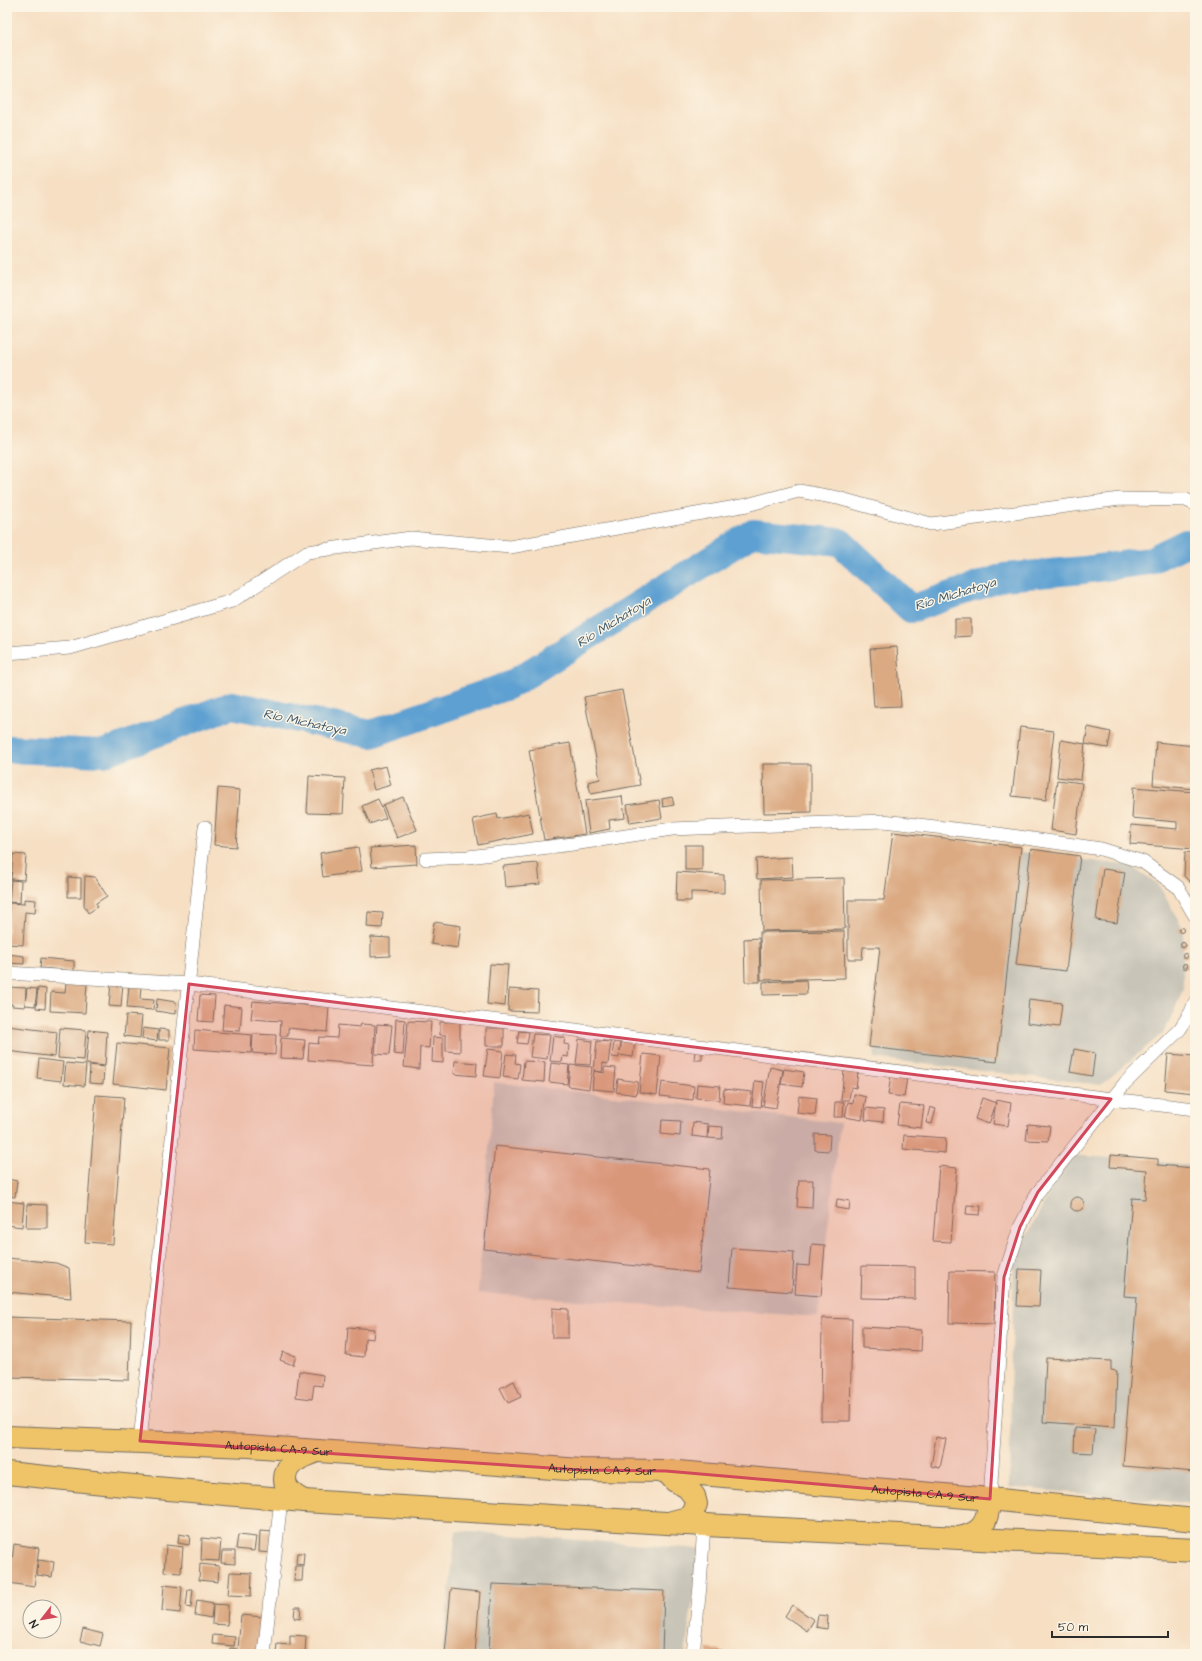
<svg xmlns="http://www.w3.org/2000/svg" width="1202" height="1661" font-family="'Architects Daughter',sans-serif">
  <rect width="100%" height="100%" fill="#fcf5e5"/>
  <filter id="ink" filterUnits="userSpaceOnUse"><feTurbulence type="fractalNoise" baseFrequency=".025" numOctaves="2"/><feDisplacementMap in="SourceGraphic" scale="8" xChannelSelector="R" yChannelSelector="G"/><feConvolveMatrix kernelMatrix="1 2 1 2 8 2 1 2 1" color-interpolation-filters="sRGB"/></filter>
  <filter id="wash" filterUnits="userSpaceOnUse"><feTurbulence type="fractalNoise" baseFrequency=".012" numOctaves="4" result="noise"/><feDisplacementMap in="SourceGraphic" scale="16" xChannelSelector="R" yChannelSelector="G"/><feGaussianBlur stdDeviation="0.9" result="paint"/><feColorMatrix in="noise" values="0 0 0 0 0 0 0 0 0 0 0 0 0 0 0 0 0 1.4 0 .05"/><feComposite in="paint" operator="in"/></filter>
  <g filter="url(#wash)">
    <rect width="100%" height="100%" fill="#f6dfc3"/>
    <path fill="#c8c4b8" d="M895 836 1132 866 1158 884 1183 928V989L1175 1009 1164 1032 1101 1085 874 1058Z
      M494 1082 840 1123 818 1317 478 1293Z
      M1069 1156H1085L1195 1165V1504L1009 1487 1014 1260Z
      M456 1531 700 1549 685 1654H442Z"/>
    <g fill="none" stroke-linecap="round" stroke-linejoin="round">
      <path stroke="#5da0d1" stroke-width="28" d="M7 749 104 753 232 705 371 734 510 685 753 533 840 542 911 609 1004 577 1084 570 1149 561 1186 543 1195 545"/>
    </g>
    <g id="blocks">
      <path fill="#dbaa83" d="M955 619H971V636L955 637Z
        M897 647 901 706 874 707 870 649Z
        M622 690 640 785 591 794 588 782 600 779 584 697Z
        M1020 727 1054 731 1046 800 1012 796Z
        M1088 727 1111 732 1108 748 1085 744Z
        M1061 740 1085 744 1081 780 1057 777Z
        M1156 742 1195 746V789L1153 785Z
        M570 743 585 834 544 840 529 750Z
        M763 764H811V812L764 813Z
        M386 766 391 785 374 790 369 770Z
        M309 776 345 778 343 814 307 813Z
        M1057 780 1082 783 1076 834 1051 830Z
        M1134 787 1195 792V849L1130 844 1131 825 1177 829V822L1132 818Z
        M218 788 240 790 236 847 214 845Z
        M622 796 625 818 609 820 610 829 589 833 585 801Z
        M403 797 417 830 397 838 383 805Z
        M672 797 674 805 663 807 662 799Z
        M378 799 386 818 370 824 362 806Z
        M659 800 662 818 630 823 627 805Z
        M529 813 533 834 478 845 473 819 497 814 498 819Z
        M893 832 1021 847 997 1062 869 1047 880 947H863L862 959H848V900H884Z
        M416 845 417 864 372 867 370 848Z
        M685 845H702V870H685Z
        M358 847 362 871 323 877 320 853Z
        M1031 849 1080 856 1066 971 1016 965Z
        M1185 852 1195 853V887L1184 876Z
        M13 854 26 855 24 880 11 879Z
        M792 857 793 877 757 879 756 859Z
        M538 863 540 884 505 887 503 866Z
        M1103 869 1125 872 1117 923 1096 920Z
        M677 872 724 875V893L691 892V901H676Z
        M85 876 95 877 107 896 96 903 98 907 88 913 84 905Z
        M68 877 81 878V897H68Z
        M844 878 845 929 762 931 761 880Z
        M11 880 21 881 20 903 9 902Z
        M24 899 36 900 35 913 25 912 23 945 7 944 9 903 24 904Z
        M368 912 383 913 382 928 367 927Z
        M434 922 461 926 458 948 431 944Z
        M1178.5 930a2.5 2.5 0 1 1 5 0a2.5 2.5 0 1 1-5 0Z
        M844 931 845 978 761 980 760 932Z
        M371 937 390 938V956L371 957Z
        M759 938 760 982H745L744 939Z
        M1180.5 945a2.5 2.5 0 1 1 5 0a2.5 2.5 0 1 1-5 0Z
        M1182.5 956a2.5 2.5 0 1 1 5 0a2.5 2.5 0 1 1-5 0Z
        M8 954 24 956V964L8 963Z
        M41 958 74 961V971L40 968Z
        M1182.5 966a2.5 2.5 0 1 1 5 0a2.5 2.5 0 1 1-5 0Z
        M490 964 508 965 505 1006 487 1004Z
        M806 980 807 994 763 995V982Z
        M66 982 87 984 85 1013 50 1011 51 992 65 993Z
        M111 982 123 983 121 1007 109 1006Z
        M129 985 141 986 140 999 154 1000 153 1010 127 1008Z
        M7 987 26 988 25 1007 12 1006V1004H7Z
        M27 988 37 989 35 1006 25 1005Z
        M38 988 46 989 45 1009 36 1008Z
        M509 989 538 991 537 1012 508 1011Z
        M200 995 215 996 213 1022 198 1021Z
        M157 999 176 1002 175 1014 156 1011Z
        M1029 999 1062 1003 1059 1027 1027 1023Z
        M253 1001 329 1007 327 1032 288 1028V1036H280L281 1021 251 1019Z
        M224 1005 242 1007 240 1031 222 1030Z
        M126 1015 142 1016 140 1038 124 1036Z
        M396 1019 405 1020 403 1055 394 1054Z
        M408 1021 431 1022 429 1048 420 1047 419 1069 404 1067Z
        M440 1022H460V1052L446 1051V1035H440Z
        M361 1024 375 1025 373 1065 308 1060 309 1043 318 1044 319 1037 337 1038 338 1025 360 1027Z
        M377 1024 392 1025 389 1055 375 1054Z
        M7 1026 57 1032 55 1057 7 1051Z
        M60 1028 86 1030 84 1060 58 1058Z
        M143 1028 158 1030 157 1041 142 1039Z
        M486 1028H504V1046H486Z
        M159 1029 169 1030V1040H159Z
        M89 1030 107 1032 105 1066 86 1064Z
        M195 1030 252 1035 251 1053 194 1049Z
        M519 1031 529 1032 527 1044 517 1043Z
        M253 1034 276 1035 275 1055 252 1053Z
        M533 1034 550 1035 547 1059 530 1057Z
        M553 1036 565 1038 564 1044 569 1045 568 1057 563 1056 562 1062 550 1061Z
        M433 1037 443 1038V1063L432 1062Z
        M281 1038 305 1040 303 1059 280 1058Z
        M579 1039 592 1041 590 1065 576 1064Z
        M622 1039 635 1041 633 1057 619 1055V1058L612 1057 614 1042 621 1043 620 1051Z
        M597 1041 611 1042 608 1064 603 1063 602 1072 594 1071Z
        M117 1043 170 1048 166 1090 113 1084Z
        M488 1049 503 1051 500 1078 484 1076Z
        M1074 1049 1095 1053 1092 1076 1070 1072Z
        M695 1051 702 1052V1060H694Z
        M506 1054 516 1055 515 1063 520 1064 518 1079 503 1077Z
        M643 1054 661 1056 657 1095 639 1092Z
        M1168 1054 1195 1056V1093L1165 1090Z
        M39 1059 63 1062 61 1081 37 1078Z
        M455 1061 477 1063 476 1076 454 1074Z
        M524 1061 545 1062 544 1082 522 1080Z
        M66 1063 86 1065 84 1086 64 1084Z
        M551 1063 569 1065 567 1084 549 1082Z
        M90 1065 104 1067 103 1084 89 1083Z
        M570 1065 592 1067 589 1089 568 1086Z
        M604 1067 616 1068 614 1091 592 1089 594 1071 604 1073Z
        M770 1067 783 1070 776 1108 763 1106Z
        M784 1069 804 1072 802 1087 781 1084Z
        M844 1071 858 1072 856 1088 851 1087 849 1100H841Z
        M891 1075 907 1078 904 1097 888 1095Z
        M618 1079 638 1082 636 1095 616 1092Z
        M755 1081 764 1082 761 1107 752 1106Z
        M662 1082 694 1086 693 1100 660 1096Z
        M697 1084 720 1086 719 1100 696 1098Z
        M724 1089 752 1092 750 1106 723 1103Z
        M854 1094 866 1097 862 1120 845 1117 848 1102 853 1103Z
        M96 1095 124 1097 113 1244 85 1242Z
        M799 1096 817 1098 815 1115 797 1113Z
        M982 1098 996 1103 989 1124 975 1119Z
        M996 1100 1011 1103 1008 1126 993 1124Z
        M835 1102H844L843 1117H834Z
        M900 1104 924 1106 921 1128 897 1125Z
        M930 1107 936 1109 932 1124 926 1123Z
        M866 1108 884 1110 883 1122 865 1120Z
        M662 1120 681 1121 680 1136 661 1134Z
        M693 1122 708 1124 707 1138 692 1136Z
        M1028 1124 1050 1126 1048 1141 1026 1140Z
        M709 1126 723 1127 722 1139 708 1138Z
        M815 1134 830 1135 829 1151 815 1150Z
        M904 1135 946 1138 945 1153 903 1149Z
        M495 1146 710 1169 699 1273 484 1249Z
        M1111 1155 1158 1159V1165L1195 1168V1472L1123 1466 1137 1297 1124 1296 1132 1198 1145 1199 1147 1170 1110 1167Z
        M939 1166 957 1168 951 1242 933 1241Z
        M7 1179 17 1181 15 1197 7 1196Z
        M799 1180H813L812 1208 797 1207Z
        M1070 1204a7 7 0 1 1 14 0a7 7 0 1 1-14 0Z
        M837 1199 850 1201 849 1210 836 1208Z
        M7 1201 24 1203 22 1227 7 1225Z
        M27 1204 47 1205V1228H26Z
        M967 1205 981 1206 980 1215 966 1214Z
        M812 1244 825 1245 821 1296 795 1294 797 1265 810 1266Z
        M732 1248 794 1252 792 1292 729 1287Z
        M7 1258 56 1263 69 1268 71 1298 7 1292Z
        M862 1266 915 1267V1299L861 1298Z
        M1019 1269 1041 1270 1039 1307 1017 1306Z
        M950 1271 995 1272 994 1324 949 1323Z
        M552 1308 568 1309V1338H552Z
        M7 1317 131 1321 129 1380 7 1377Z
        M822 1318 852 1319 850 1421H821Z
        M348 1327 374 1329 373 1339 365 1338 364 1357 346 1355Z
        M862 1327 922 1330 921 1351 862 1348Z
        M283 1352 296 1356 293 1365 280 1360Z
        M1046 1358 1111 1361V1370L1117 1371 1115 1427 1043 1422Z
        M299 1371 323 1375 322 1386 314 1385 312 1399 296 1397Z
        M514 1381 521 1397 508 1403 500 1388Z
        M1075 1428 1095 1429 1093 1453 1074 1452Z
        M936 1437 946 1439 940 1468 931 1466Z
        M260 1531 274 1532 273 1553 259 1552Z
        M179 1534 190 1536 189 1545 178 1543Z
        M238 1535 256 1537 254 1551 236 1549Z
        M202 1538 221 1540 219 1561 201 1560Z
        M14 1544 39 1548 34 1587 9 1583Z
        M166 1545 183 1547 181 1573 164 1572Z
        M222 1551H235V1564L221 1563Z
        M297 1553H304L303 1565 296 1564Z
        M38 1560 54 1562 52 1577 37 1575Z
        M200 1564 219 1566 218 1582 199 1580Z
        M295 1566H303L302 1581H294Z
        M230 1572 252 1573 251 1596 228 1595Z
        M492 1584 664 1591 662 1654H489Z
        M164 1585 182 1587 180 1613 162 1611Z
        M188 1589H193L191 1608 186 1607Z
        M451 1589 480 1592 475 1654H445Z
        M197 1600 213 1603 211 1618 195 1615Z
        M213 1604 228 1605 227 1625 212 1624Z
        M792 1605 814 1620 807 1631 785 1616Z
        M295 1607H301L300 1619 294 1618Z
        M241 1615 263 1617 259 1654H229L230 1648 238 1649Z
        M818 1615 828 1616 827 1629 816 1627Z
        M83 1629 103 1634 100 1646 80 1641Z
        M213 1635 235 1637 234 1646 212 1644Z
        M290 1635 306 1636 305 1654H276L277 1644 290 1645Z
        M1192 1643H1195V1654H1192Z
        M707 1649 721 1650V1654H707Z"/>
    </g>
  </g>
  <g filter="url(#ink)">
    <use href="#blocks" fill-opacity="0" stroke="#726a60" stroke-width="1"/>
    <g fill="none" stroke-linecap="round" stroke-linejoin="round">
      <defs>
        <path id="minor" d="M7 653 70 648 232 601 307 552 411 538 510 547 747 505 799 491 838 498 931 524 1120 499 1186 500 1195 504
          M426 859 468 857 573 844 672 829 883 821 998 834 1101 849 1143 862 1178 887 1195 916
          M7 973 189 984 575 1030 1111 1099 1195 1109
          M140 1441 205 827
          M990 1499 1004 1277 1020 1227 1038 1192 1125 1083 1180 1029 1191 1012 1195 1002
          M264 1654 281 1499
          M693 1654 700 1586 704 1525"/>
        <g id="trunk">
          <path id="s1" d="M7 1437 249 1446 581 1470 666 1471 990 1499 1195 1520"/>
          <path d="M666 1471 675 1481 687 1487 694 1496 696 1504 691 1517 672 1522"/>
          <path d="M7 1473 123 1485 304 1501 666 1523 1195 1550"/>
          <path d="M304 1501C300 1499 296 1497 293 1494 280 1485 284 1467 297 1460 303 1456 311 1454 317 1451"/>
          <path d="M959 1538C984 1533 987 1522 990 1499"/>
        </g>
      </defs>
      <use href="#minor" stroke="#726a60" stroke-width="14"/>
      <use href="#trunk" stroke="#726a60" stroke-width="24"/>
      <use href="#minor" stroke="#fff" stroke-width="13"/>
      <use href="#trunk" stroke="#efc469" stroke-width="22"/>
    </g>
  </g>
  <path fill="#d1495b" fill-opacity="0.2" stroke="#d1495b" stroke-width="3" stroke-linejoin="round" d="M189 984 1111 1099 1038 1192 1020 1227 1004 1277 990 1499 666 1471 581 1470 140 1441Z"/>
  <g text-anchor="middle" stroke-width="3" stroke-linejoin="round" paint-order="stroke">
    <g font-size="12" fill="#2b2b2b" stroke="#fcf5e5">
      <text dy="4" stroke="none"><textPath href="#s1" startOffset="272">Autopista CA-9 Sur</textPath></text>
      <text dy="4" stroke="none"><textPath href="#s1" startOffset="596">Autopista CA-9 Sur</textPath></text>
      <text dy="4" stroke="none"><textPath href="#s1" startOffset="920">Autopista CA-9 Sur</textPath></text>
    </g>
    <g font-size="13" font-style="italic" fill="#3f5a6d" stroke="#fcf5e5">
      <text transform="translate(955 593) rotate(-17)" y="5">Río Michatoya</text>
      <text transform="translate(613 621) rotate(-32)" y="5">Río Michatoya</text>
      <text transform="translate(305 721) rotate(12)" y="5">Río Michatoya</text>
    </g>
  </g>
  <rect width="1202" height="1661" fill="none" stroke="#fcf5e5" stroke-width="24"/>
  <g transform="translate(42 1619) rotate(239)"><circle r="19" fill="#fcf5e5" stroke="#a8a49b"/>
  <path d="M0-3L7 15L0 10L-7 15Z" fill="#d1495b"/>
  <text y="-6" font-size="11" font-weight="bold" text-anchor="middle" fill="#2b2b2b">N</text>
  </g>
  <path d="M1052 1631v6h116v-6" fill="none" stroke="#2b2b2b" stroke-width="2"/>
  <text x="1058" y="1631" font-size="12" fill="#2b2b2b" stroke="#fcf5e5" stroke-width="3" paint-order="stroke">50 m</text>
</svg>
